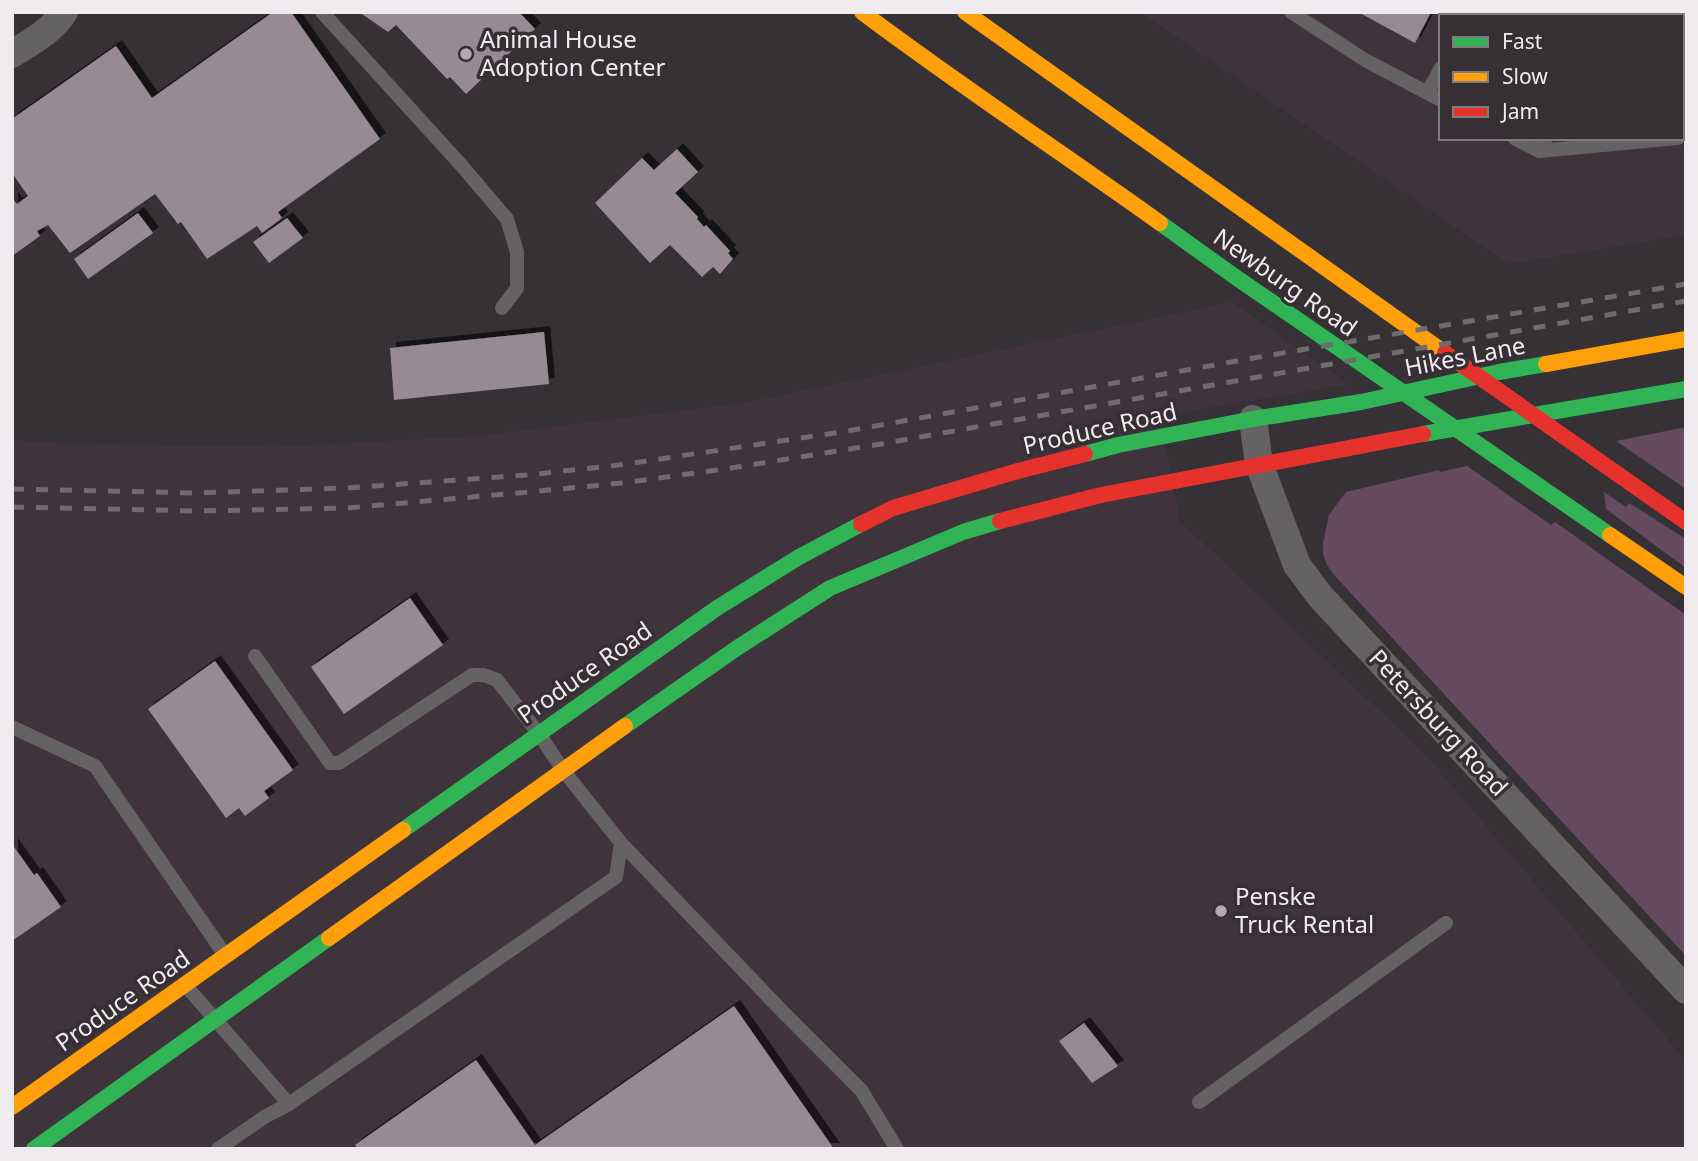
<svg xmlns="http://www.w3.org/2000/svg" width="1698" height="1161" font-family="'Noto Sans',sans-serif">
  <defs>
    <filter id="shadow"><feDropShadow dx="6" dy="-6" stdDeviation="0" flood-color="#0009"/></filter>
  </defs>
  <rect width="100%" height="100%" fill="#353134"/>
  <path fill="#3f343c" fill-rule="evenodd" d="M1140 12H1686V235L1509 264ZM1441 16H1682V138H1441Z
    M1232 302 1349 384 1160 416 1180 521 1425 754 1686 1061V1149H12V440L65 443 275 447 476 436 744 403Z"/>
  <path fill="#664b60" d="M1686 427V489L1616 441Z
    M1467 466 1551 525 1555 522 1686 615V956L1335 576 1327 565 1323 554V543L1329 515 1346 492 1439 470 1440 472Z
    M1604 492 1626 507 1629 503 1686 539V568L1606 509Z"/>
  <path fill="#968a93" filter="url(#shadow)" d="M273 12H291L380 139 278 212 282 218 262 233 257 226 207 259 181 222 178 224 155 194 70 253 48 225 37 231 40 236 12 256V198L17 204 28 196 12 173V119L116 46 152 98Z
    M359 12H519L535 29 466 94 450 77 447 79 396 25 388 32Z
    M1358 12H1431L1415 43Z
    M677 149 698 172 675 193 698 217 697 219 704 227 706 225 730 251 728 253 733 259 720 274 713 267 702 277 670 245 650 263 595 203 642 158 654 170Z
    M138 213 153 233 88 279 74 259Z
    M287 218 303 238 269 263 253 242Z
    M544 332 549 384 394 400 390 348Z
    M410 598 443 645 344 714 311 667Z
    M215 661 293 770 264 791 269 798 245 816 239 808 226 818 148 709Z
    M12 844 34 875 37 873 61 907 12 941Z
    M734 1006 834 1149H358L355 1145 476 1060 535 1145Z
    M1084 1023 1118 1066 1092 1083 1059 1041Z"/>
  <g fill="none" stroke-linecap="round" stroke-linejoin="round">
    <path stroke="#656264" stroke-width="14" d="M322 12 462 166 507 219 517 252V288L502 308
      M1291 12 1365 60 1441 100
      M1469 16 1471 12
      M1618 16 1620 12
      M1427 93 1441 68
      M1514 138 1539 151 1546 138
      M1539 151 1678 138
      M255 656 330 763H339L472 675H484L497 680 539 734 563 770 621 843 616 877 289 1104
      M12 727 95 766 225 955
      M621 843 783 1012 861 1090 897 1149
      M186 986 289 1104 266 1116 218 1149
      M1199 1102 1446 923"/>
    <path stroke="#656264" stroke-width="28" d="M12 54C31 42 52 31 64 12
      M1253 419 1259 464 1297 565 1320 596 1686 990"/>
    <path stroke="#30b455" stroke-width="16" d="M1160 223 1234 276 1610 535
      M1423 434 1686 389
      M1085 454 1118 445 1253 419 1361 402 1499 372 1546 364
      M625 726 737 648 830 588 963 532 1000 521
      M403 830 717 608 799 557 861 524
      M34 1149 329 938"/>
    <path stroke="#ff9f0a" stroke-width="16" d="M862 12C959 85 1061 152 1160 223
      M965 12 1445 353
      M1546 364 1686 339
      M1610 535 1686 587
      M329 938 625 726
      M12 1107 403 830"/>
    <path stroke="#e5322d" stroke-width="16" d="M1445 353 1686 522
      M1000 521 1101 495 1423 434
      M861 524 893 508 1018 471 1085 454"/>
    <path stroke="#6f6c6e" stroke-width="5" stroke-dasharray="12 12" stroke-linecap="butt" d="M12 489 197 493 347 488 527 475 619 465 842 432 1248 359 1686 284
      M12 507 197 511 347 508 529 492 622 483 725 469 875 445 1686 301"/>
  </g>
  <g fill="#aeaaad" stroke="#363035" stroke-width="2.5">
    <circle cx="466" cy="54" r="7"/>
    <circle cx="1221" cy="911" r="7"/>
  </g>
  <g text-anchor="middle" stroke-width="7" stroke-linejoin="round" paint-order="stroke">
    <g font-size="24" fill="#efebee" stroke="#363035" text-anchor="start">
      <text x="480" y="48">Animal House<tspan x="480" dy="28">Adoption Center</tspan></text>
      <text x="1235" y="905">Penske<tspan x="1235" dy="28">Truck Rental</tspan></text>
    </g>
    <g font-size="24" fill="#efebee" stroke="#363035">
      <text transform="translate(1285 283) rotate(35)" y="8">Newburg Road</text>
      <text transform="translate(1465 357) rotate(-11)" y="8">Hikes Lane</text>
      <text transform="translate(1100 429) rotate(-13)" y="8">Produce Road</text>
      <text transform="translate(585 673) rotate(-35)" y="8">Produce Road</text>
      <text transform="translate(1438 723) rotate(47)" y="8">Petersburg Road</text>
      <text transform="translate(123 1001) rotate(-35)" y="8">Produce Road</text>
    </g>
  </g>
  <rect width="1698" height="1161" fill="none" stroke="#efebee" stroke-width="28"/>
  <rect x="1439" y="14" width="245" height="126" fill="#363035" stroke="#807b7f" stroke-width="2"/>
  <rect x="1453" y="37" width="35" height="10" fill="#30b455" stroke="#807b7f" stroke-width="2"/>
  <text x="1502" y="49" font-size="21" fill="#efebee">Fast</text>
  <rect x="1453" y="72" width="35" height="10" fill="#ff9f0a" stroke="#807b7f" stroke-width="2"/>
  <text x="1502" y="84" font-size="21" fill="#efebee">Slow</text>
  <rect x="1453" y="107" width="35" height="10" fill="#e5322d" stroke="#807b7f" stroke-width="2"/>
  <text x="1502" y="119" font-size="21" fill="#efebee">Jam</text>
</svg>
